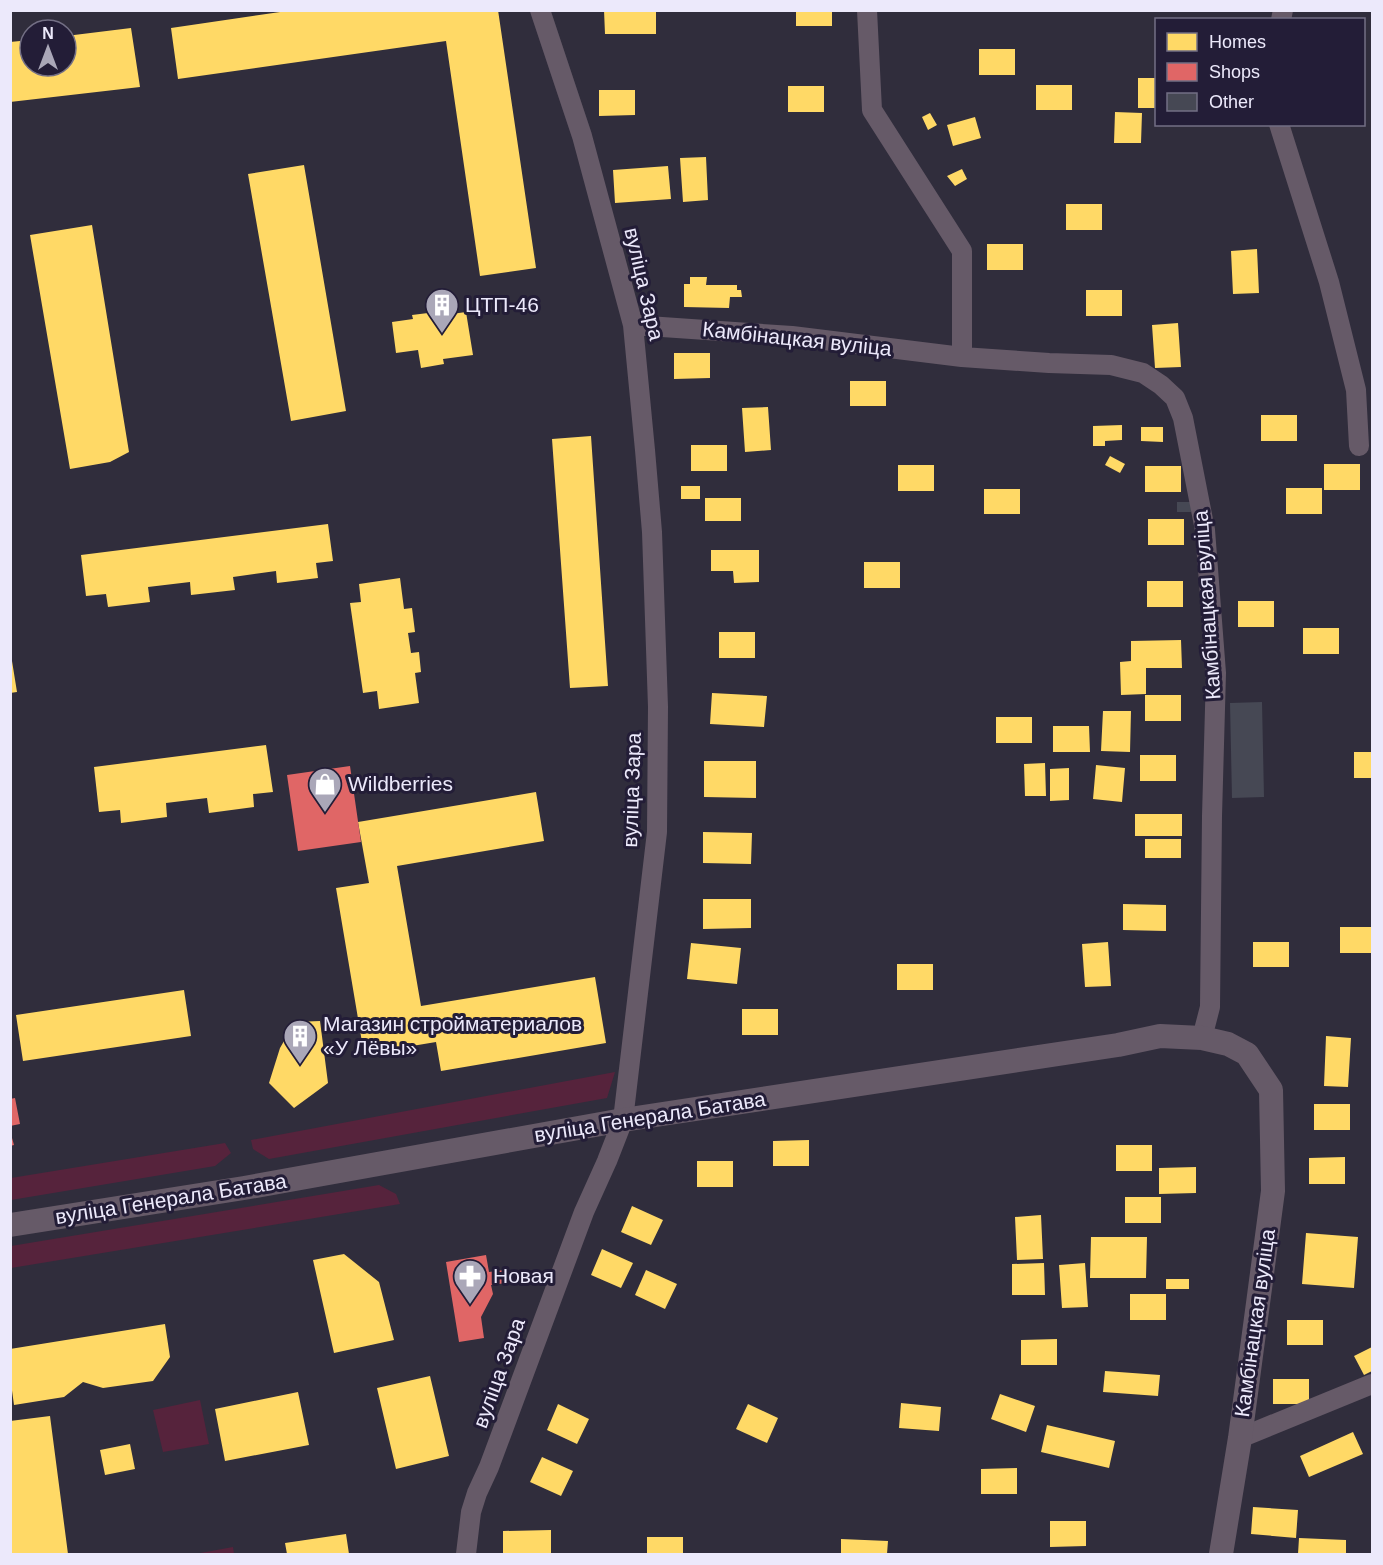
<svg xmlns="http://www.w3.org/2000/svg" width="1383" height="1565" font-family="Helvetica,sans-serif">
  <rect width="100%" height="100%" fill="#302d3c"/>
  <path fill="#56233c" d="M615 1072 607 1098 269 1159 253 1149 251 1140Z
    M225 1143 231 1153 215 1166 11 1200V1178Z
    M379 1185 396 1194 400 1204 11 1268V1246Z
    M200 1400 209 1444 163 1452 153 1410Z
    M233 1547 234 1554H195Z"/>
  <path fill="#ffd966" d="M294 10H498L536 268 480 276 446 41 178 79 171 28Z
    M604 10H656V34H605Z
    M796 10H832V26H796Z
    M131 28 140 87 10 102V42L30 40V66H66V36Z
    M979 49H1015V75H979Z
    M1138 78H1156V108H1138Z
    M1036 85H1072V110H1036Z
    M788 86H824V112H788Z
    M599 90H635V115L599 116Z
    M1115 112 1142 113 1141 143H1114Z
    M930 113 937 125 928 130 922 117Z
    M975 117 981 138 953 146 947 125Z
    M706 157 708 200 683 202 680 158Z
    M304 165 346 411 291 421 248 174Z
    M668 166 671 199 615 203 613 170Z
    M962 169 967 179 955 186 947 176Z
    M1066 204H1102V230H1066Z
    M92 225 129 452 110 462 70 469 30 235Z
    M987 244H1023V270H987Z
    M1257 249 1259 293 1233 294 1231 251Z
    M690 277H707L706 285H737V290H741L742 297H730L729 308 684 307V284H690Z
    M1086 290H1122V316H1086Z
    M436 312 437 316 466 312 473 355 443 359 444 364 421 368 418 350 396 353 392 322 413 319 412 315Z
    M1178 323 1181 367 1155 368 1152 325Z
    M674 353H710V378L674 379Z
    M850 381H886V406H850Z
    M768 407 771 450 745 452 742 408Z
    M1261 415H1297V441H1261Z
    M1122 425V440L1105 441V446H1093V426Z
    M1141 427H1163V442L1141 441Z
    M591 436 608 686 570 688 552 439Z
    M691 445H727V471H691Z
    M1110 456 1125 464 1120 473 1105 465Z
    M1324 464H1360V490H1324Z
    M898 465H934V491H898Z
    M1145 466H1181V492H1145Z
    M681 486H700V499H681Z
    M1286 488H1322V514H1286Z
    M984 489H1020V514H984Z
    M705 498H741V521H705Z
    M1148 519H1184V545H1148Z
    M328 524 333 561 316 563 318 578 277 583 276 571 233 577 235 590 191 595 190 582 148 587 150 602 108 607 106 594 86 596 81 555Z
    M711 550H759V582L734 583 733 571H711Z
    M864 562H900V588H864Z
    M400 578 404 609 412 608 415 632 408 633 411 653 419 652 421 672 415 673 419 703 379 709 377 691 363 693 350 603 361 602 359 584Z
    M1147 581H1183V607H1147Z
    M1238 601H1274V627H1238Z
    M1303 628H1339V654H1303Z
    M719 632H755V658H719Z
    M1181 640 1182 668H1146V694L1121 695 1120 662 1131 661V641Z
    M10 661H12L17 692 10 693Z
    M712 693 767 696 764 727 710 724Z
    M1145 695H1181V721H1145Z
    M1103 711H1131L1130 752 1101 751Z
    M996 717H1032V743H996Z
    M1053 726H1089L1090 752H1053Z
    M266 745 273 792 253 794 254 807 209 813 207 798 166 803 167 817 121 823 120 810 99 812 94 767Z
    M1354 752H1372V778H1354Z
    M1140 755H1176V781H1140Z
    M704 761H756V798L704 797Z
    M1045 763 1046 796H1025L1024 764Z
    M1096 765 1125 768 1122 802 1093 799Z
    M1069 768V800L1050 801V769Z
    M536 792 544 841 397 866 421 1006 595 977 606 1043 441 1071 436 1042 364 1054 336 888 369 883 358 822Z
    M1135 814H1182V836H1135Z
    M703 832 752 833 751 864 703 863Z
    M1145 839H1181V858H1145Z
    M703 899H751V928L703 929Z
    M1123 904 1166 905V931L1123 930Z
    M1340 927H1372V953H1340Z
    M1108 942 1111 986 1085 987 1082 944Z
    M1253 942H1289V967H1253Z
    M691 943 741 948 737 984 687 979Z
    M897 964H933V990H897Z
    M184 990 191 1036 23 1061 16 1015Z
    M742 1009H778V1035H742Z
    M320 1021 328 1083 294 1108 269 1083 280 1048 295 1022Z
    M1326 1036 1351 1038 1348 1087 1324 1086Z
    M1314 1104H1350V1130H1314Z
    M809 1140V1166H773V1141Z
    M1116 1145H1152V1171H1116Z
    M1345 1157V1184H1309V1158Z
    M697 1161H733V1187H697Z
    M1196 1167V1193L1159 1194V1168Z
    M1125 1197H1161V1223H1125Z
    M632 1206 663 1220 651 1245 621 1232Z
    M1041 1215 1043 1259 1017 1260 1015 1217Z
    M1306 1233 1358 1237 1354 1288 1302 1284Z
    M1091 1237H1147L1146 1278H1090Z
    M602 1249 633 1263 621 1288 591 1275Z
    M344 1254 379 1282 394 1340 334 1353 313 1260Z
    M1044 1263 1045 1295H1012V1264Z
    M1085 1263 1088 1307 1062 1308 1059 1265Z
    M646 1270 677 1284 665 1309 635 1295Z
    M1166 1279H1189V1289H1166Z
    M1130 1294H1166V1320H1130Z
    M1287 1320H1323V1345H1287Z
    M165 1324 170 1357 153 1381 103 1388 83 1382 64 1397 14 1405 10 1376V1349Z
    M1057 1339V1365H1021V1340Z
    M1372 1347V1371L1364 1375 1354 1356Z
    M1105 1371 1160 1375 1158 1396 1103 1392Z
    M430 1376 449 1456 396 1469 377 1388Z
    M1273 1379H1309V1404H1273Z
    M298 1392 309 1445 225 1461 215 1409Z
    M1000 1394 1035 1406 1026 1432 991 1419Z
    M901 1403 941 1407 939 1431 899 1428Z
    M558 1404 589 1419 577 1444 547 1430Z
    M748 1404 778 1418 767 1443 736 1429Z
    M50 1416 68 1554H10V1421Z
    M1047 1425 1115 1441 1109 1468 1041 1452Z
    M1353 1432 1363 1454 1309 1477 1300 1456Z
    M130 1444 135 1469 105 1475 100 1450Z
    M542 1457 573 1471 561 1496 530 1482Z
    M1017 1468V1494H981V1469Z
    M1253 1507 1298 1510 1296 1538 1251 1534Z
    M1050 1521H1086V1546L1050 1547Z
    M551 1530V1554H503V1531Z
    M346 1534 349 1554H287L285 1543Z
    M647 1537H683V1554H647Z
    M1299 1538 1346 1540V1554H1298Z
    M841 1539 888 1541 887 1554H841Z"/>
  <path fill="#e06666" d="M350 766 361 842 298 851 287 775Z
    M15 1098 20 1124 10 1126V1099Z
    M10 1131 14 1145 10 1146Z
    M486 1255 489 1272 504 1270 506 1283 491 1285 493 1294 481 1317 484 1338 459 1342 446 1262Z"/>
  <path fill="#464854" d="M1177 502H1191V512H1177Z
    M1262 702 1264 797 1232 798 1230 703Z"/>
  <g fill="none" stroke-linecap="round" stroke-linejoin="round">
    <path stroke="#665a68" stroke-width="20" d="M867 10 872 110 962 251V357
      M1281 20 1283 10
      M1279 124 1329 282 1356 390 1359 446
      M633 325 792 336 962 357 1049 363 1111 365 1143 373 1161 385 1175 398 1183 418 1205 530 1216 673 1212 816 1210 1007 1202 1038
      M1240 1438 1372 1384
      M466 1554 471 1512 477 1493 489 1467 584 1212 607 1161 623 1120 657 832 658 707 652 532 645 450 633 325 582 136 540 10"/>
    <path stroke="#665a68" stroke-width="24" d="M10 1225 244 1188 623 1120 1118 1045 1160 1036 1202 1038 1228 1044 1247 1054 1271 1090 1273 1191 1240 1438 1221 1554"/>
  </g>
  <defs>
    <symbol id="building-pin" viewBox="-11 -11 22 30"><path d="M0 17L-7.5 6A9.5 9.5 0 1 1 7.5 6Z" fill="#aaa7b8" stroke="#231d37"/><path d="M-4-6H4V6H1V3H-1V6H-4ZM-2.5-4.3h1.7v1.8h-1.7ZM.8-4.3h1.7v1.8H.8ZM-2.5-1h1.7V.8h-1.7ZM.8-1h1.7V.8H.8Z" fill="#fff"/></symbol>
    <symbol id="shop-pin" viewBox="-11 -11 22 30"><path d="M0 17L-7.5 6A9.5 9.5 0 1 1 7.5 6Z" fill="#aaa7b8" stroke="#231d37"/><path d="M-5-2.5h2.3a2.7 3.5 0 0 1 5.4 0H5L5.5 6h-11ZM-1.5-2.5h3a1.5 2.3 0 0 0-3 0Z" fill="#fff"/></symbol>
    <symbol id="pharmacy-pin" viewBox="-11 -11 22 30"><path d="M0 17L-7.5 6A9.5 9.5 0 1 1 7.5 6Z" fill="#aaa7b8" stroke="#231d37"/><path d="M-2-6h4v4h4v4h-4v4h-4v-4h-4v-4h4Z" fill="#fff"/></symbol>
  </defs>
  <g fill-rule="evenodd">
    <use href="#building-pin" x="423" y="286" width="38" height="52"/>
    <use href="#shop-pin" x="306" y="765" width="38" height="52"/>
    <use href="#building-pin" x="281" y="1017" width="38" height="52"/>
    <use href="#pharmacy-pin" x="451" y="1257" width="38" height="52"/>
  </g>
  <g text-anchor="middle" stroke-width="6" stroke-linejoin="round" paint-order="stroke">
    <g font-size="21" fill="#ece9fb" stroke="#231d37">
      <text transform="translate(644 284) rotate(77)" y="7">вуліца Зара</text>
      <text transform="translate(797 339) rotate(6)" y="7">Камбінацкая вуліца</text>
      <text transform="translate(1207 605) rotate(-94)" y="7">Камбінацкая вуліца</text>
      <text transform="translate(632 790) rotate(-88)" y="7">вуліца Зара</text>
      <text transform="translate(650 1117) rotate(-9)" y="7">вуліца Генерала Батава</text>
      <text transform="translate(171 1199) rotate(-9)" y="7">вуліца Генерала Батава</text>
      <text transform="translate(1255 1323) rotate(-82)" y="7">Камбінацкая вуліца</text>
      <text transform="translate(499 1373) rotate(-70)" y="7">вуліца Зара</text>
    </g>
    <g font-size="21" fill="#ece9fb" stroke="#231d37" text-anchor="start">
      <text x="465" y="312">ЦТП-46</text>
      <text x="348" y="791">Wildberries</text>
      <text x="323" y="1031">Магазин стройматериалов<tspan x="323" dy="24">«У Лёвы»</tspan></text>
      <text x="493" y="1283">Новая</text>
    </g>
  </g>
  <rect width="1383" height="1565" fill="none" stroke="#ece9fb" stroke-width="24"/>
  <rect x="1155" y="18" width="210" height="108" fill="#231d37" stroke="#736f85" stroke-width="1.5"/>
  <rect x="1167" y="33" width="30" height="18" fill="#ffd966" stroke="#736f85" stroke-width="1.5"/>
  <text x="1209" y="48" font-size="18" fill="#ece9fb">Homes</text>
  <rect x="1167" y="63" width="30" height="18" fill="#e06666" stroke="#736f85" stroke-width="1.5"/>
  <text x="1209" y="78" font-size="18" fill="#ece9fb">Shops</text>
  <rect x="1167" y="93" width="30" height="18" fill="#464854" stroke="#736f85" stroke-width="1.5"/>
  <text x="1209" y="108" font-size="18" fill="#ece9fb">Other</text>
  <g transform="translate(48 48)"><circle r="28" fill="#231d37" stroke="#736f85" stroke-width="1.5"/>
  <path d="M0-4.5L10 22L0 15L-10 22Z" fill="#aaa7b8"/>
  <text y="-9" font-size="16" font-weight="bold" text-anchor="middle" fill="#ece9fb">N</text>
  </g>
</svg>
